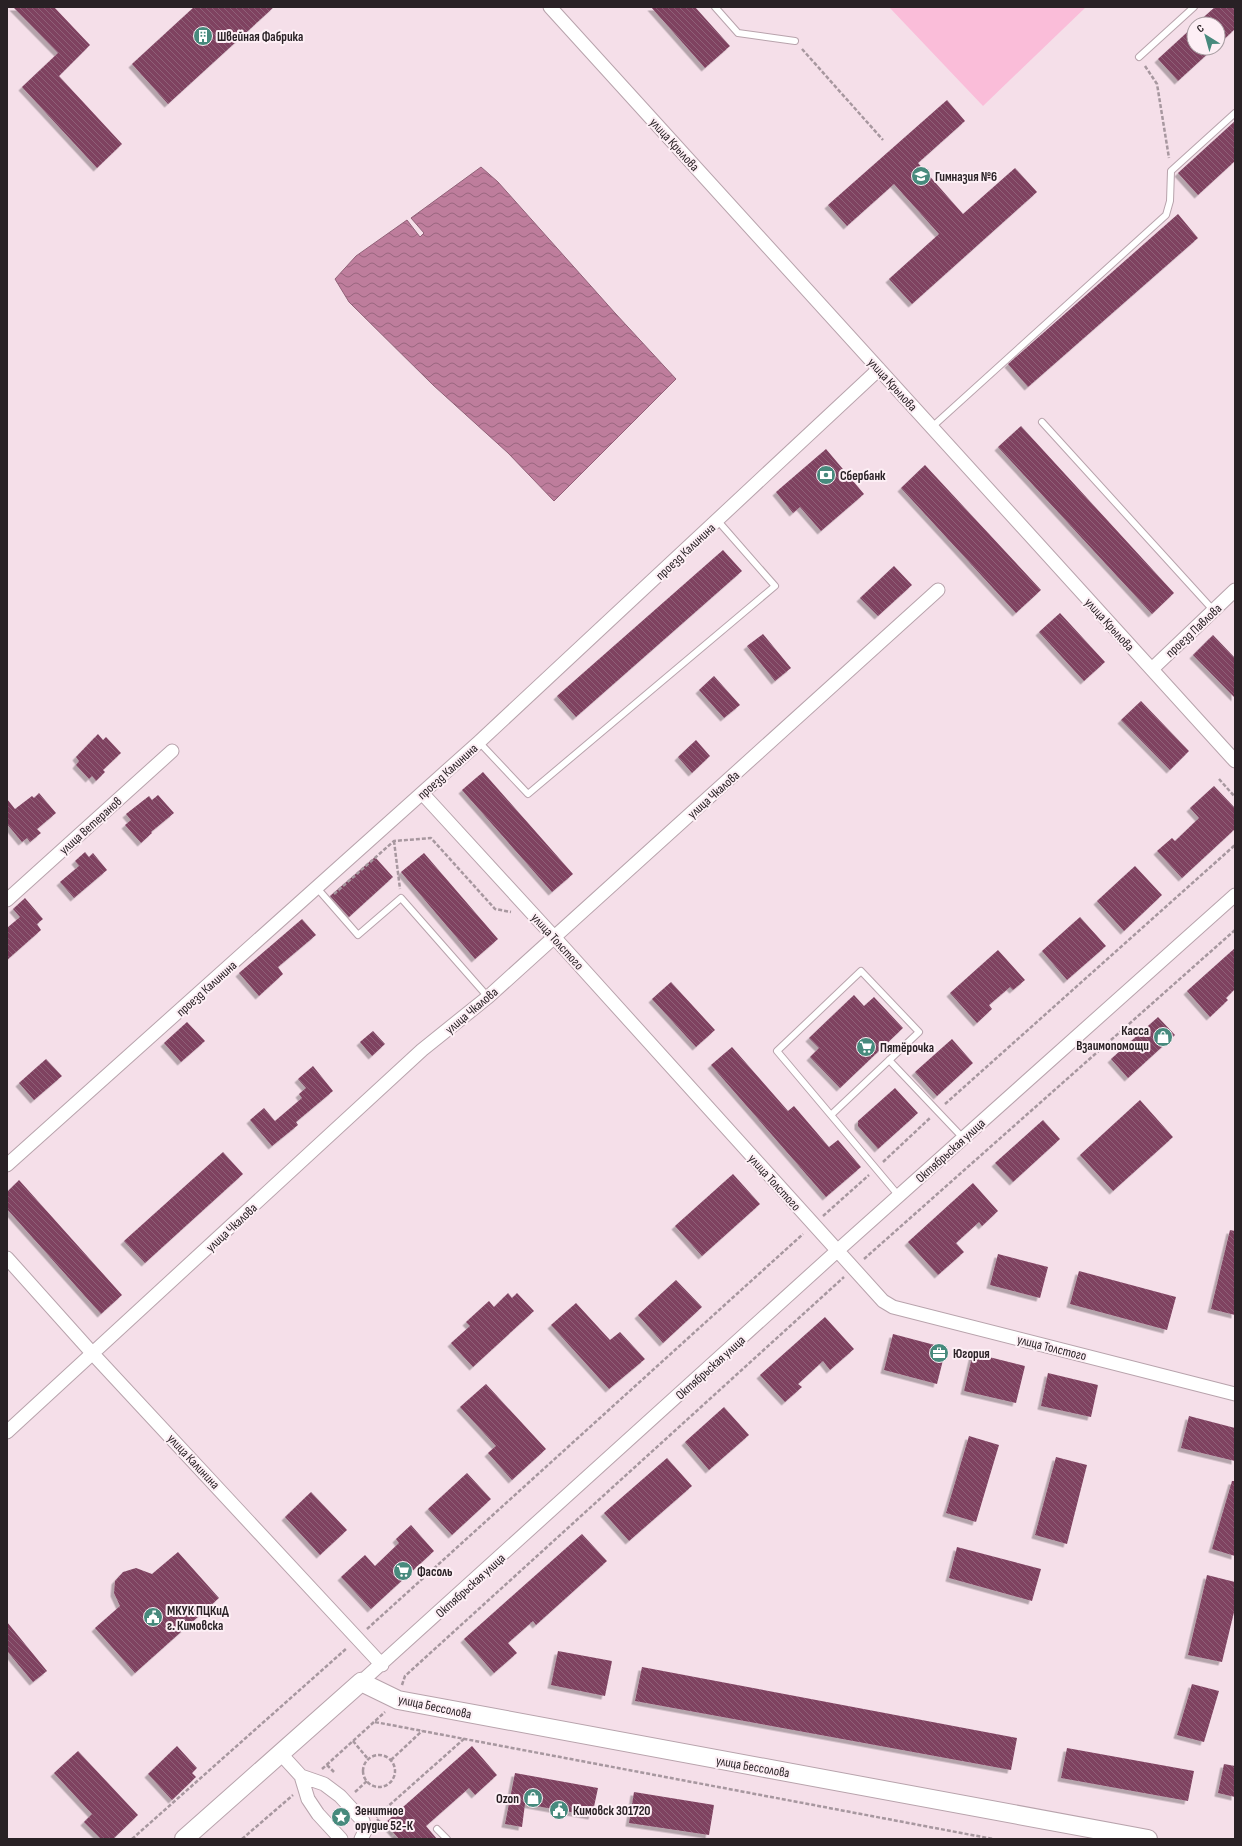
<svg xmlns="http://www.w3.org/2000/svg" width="1242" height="1846" font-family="'Sofia Sans Condensed',sans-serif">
  <defs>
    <pattern id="water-waves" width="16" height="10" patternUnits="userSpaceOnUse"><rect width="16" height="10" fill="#be7d9c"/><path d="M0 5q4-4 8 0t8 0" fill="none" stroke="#9a667f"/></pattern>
    <pattern id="building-back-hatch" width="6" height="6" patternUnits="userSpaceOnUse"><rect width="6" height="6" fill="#7f4361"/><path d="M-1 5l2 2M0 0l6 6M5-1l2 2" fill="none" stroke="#8f6178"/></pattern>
    <filter id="shadow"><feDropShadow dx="-3.5" dy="3.5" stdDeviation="0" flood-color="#0004"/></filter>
  </defs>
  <rect width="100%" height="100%" fill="#f5dfe9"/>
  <path fill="#fabdd9" d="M889 7H1086L983 106Z"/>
  <path fill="url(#water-waves)" stroke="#916178" d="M481 167 498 182 615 313 676 379 554 501 508 453 433 385 349 302 335 279 356 256 407 220 420 237 424 233 411 218Z"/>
  <path fill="url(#building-back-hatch)" filter="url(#shadow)" d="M13 7H54L90 45 59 76 122 144 97 168 22 87 58 53Z
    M194 7H274L168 104 132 64Z
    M651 7H695L730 46 705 68Z
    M1215 7H1235V29L1218 45V24H1196Z
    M1194 26V48H1214L1178 81 1158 59Z
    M947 100 965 121 918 163 963 214 1015 168 1037 192 912 304 889 279 939 234 894 184 847 226 828 205Z
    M1235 121V161L1198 195 1178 173Z
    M1178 214 1198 238 1028 387 1008 364Z
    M1021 426 1174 593 1152 614 998 447Z
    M826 449 864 494 821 531 800 507 793 513 776 492Z
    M925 465 1041 590 1016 613 901 488Z
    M723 550 742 571 576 717 557 696Z
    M894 566 912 585 878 616 860 598Z
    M1060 613 1105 662 1084 681 1039 632Z
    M763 634 791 668 775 681 747 646Z
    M1213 635 1235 658V698L1193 655Z
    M714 676 740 705 724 718 699 690Z
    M1141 701 1189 751 1170 770 1121 720Z
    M98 734 103 740 106 737 121 753 103 770 105 772 96 781 92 776 89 779 76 765 79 761 76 757Z
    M696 740 710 756 692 773 678 757Z
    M483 772 573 874 552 892 462 790Z
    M1214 786 1235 808V829L1182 878 1157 851 1172 838 1175 841 1199 818 1190 808Z
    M39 793 56 813 37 829 41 833 30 842 27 838 22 842 7 824V799L15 809 32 796 34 798Z
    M158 795 174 813 151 832 152 833 141 843 125 825 131 820 126 814 149 796 152 800Z
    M85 852 89 857 93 853 107 870 74 898 60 882 79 866 75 861Z
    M424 853 498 939 475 959 401 872Z
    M375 857 393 877 349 917 330 896Z
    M1135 866 1162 895 1124 931 1097 901Z
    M25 898 43 919 37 924 41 930 7 960V928L20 917 13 909Z
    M1080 917 1106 946 1067 980 1042 951Z
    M302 919 316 935 278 967 283 974 259 996 239 973Z
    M1235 948V989L1226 998 1228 1000 1210 1017 1187 991Z
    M998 950 1025 980 1013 990 1010 987 989 1005 992 1009 977 1023 950 993Z
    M671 982 715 1030 696 1047 652 999Z
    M854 995 864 1006 874 997 903 1028 840 1088 810 1057 819 1048 809 1038Z
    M1158 1017 1175 1035 1128 1078 1111 1059Z
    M187 1022 205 1041 181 1062 164 1043Z
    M373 1031 385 1044 372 1056 360 1042Z
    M952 1039 973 1063 937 1096 915 1072Z
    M732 1047 788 1111 794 1106 829 1147 838 1140 861 1167 826 1197 711 1065Z
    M46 1059 62 1076 34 1100 19 1083Z
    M313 1066 333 1091 296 1122 298 1125 272 1146 250 1120 264 1108 275 1121 302 1098 299 1094 306 1088 298 1079Z
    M895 1088 918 1113 878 1149 858 1126V1121Z
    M1140 1100 1173 1137 1113 1191 1080 1155Z
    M1043 1120 1060 1139 1013 1182 995 1163Z
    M223 1152 243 1174 145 1263 124 1241Z
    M733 1174 760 1204 702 1256 675 1226Z
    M19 1180 122 1295 101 1314 7 1209V1192Z
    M973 1183 998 1211 982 1226 979 1222 956 1243 964 1252 938 1275 908 1242Z
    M1230 1230 1235 1231V1315L1211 1309Z
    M998 1254 1048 1267 1040 1298 990 1285Z
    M1079 1271 1176 1297 1167 1330 1070 1304Z
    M676 1280 702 1307 663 1343 638 1315Z
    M508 1293 512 1298 517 1293 534 1311 473 1367 451 1343 470 1326 466 1322 489 1301 494 1307Z
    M576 1303 610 1340 620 1332 645 1359 609 1389 551 1325Z
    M825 1317 854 1349 830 1370 823 1361 798 1384 802 1387 785 1402 760 1375Z
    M893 1334 946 1348 937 1384 884 1370Z
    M973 1353 1025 1366 1016 1403 964 1391Z
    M1048 1373 1098 1385 1091 1417 1041 1406Z
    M486 1384 546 1449 512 1480 488 1453 496 1446 460 1407Z
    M724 1407 749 1435 709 1470 685 1442Z
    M1189 1416 1235 1428V1461L1181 1448Z
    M969 1436 999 1445 976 1522 946 1513Z
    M1056 1457 1087 1465 1067 1544 1035 1535Z
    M667 1458 692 1486 629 1541 604 1513Z
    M467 1473 491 1499 452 1535 428 1509Z
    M1232 1481H1235V1556L1212 1549Z
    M311 1492 347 1530 320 1555 285 1517Z
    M411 1525 434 1551 371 1609 341 1577 365 1555 375 1566 399 1543 396 1539Z
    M582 1534 607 1561 536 1625 533 1621 508 1643 517 1653 494 1673 464 1639Z
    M957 1547 1041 1569 1032 1601 949 1578Z
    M178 1552 219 1598 135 1673 95 1628 120 1606 114 1593 115 1581 123 1572 136 1568 152 1574Z
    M1207 1575 1235 1582V1608L1222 1662 1188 1655Z
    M7 1622 47 1671 33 1682 7 1651Z
    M558 1651 612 1661 605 1696 551 1685Z
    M642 1667 1017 1738 1011 1770 635 1701Z
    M1192 1684 1219 1691 1204 1742 1177 1735Z
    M177 1746 197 1768 192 1773 196 1777 172 1800 148 1774Z
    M472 1746 497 1775 475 1795 469 1788 426 1826 437 1839H399L385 1823Z
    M1067 1748 1194 1771 1188 1801 1061 1778Z
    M78 1751 138 1815 113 1839H101L84 1822 92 1814 54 1773Z
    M1224 1764 1235 1766V1797L1218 1793Z
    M515 1773 598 1788 592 1816 525 1804 522 1827 505 1824Z
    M634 1792 714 1805 709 1835 629 1823Z"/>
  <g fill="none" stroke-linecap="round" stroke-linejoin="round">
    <defs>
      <path id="lane" d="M715 7 738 33 795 41
        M1139 57 1194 7
        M1042 422 1214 611
        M932 427 1166 215 1170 201 1171 171 1235 113
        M479 742 528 794 775 586 718 521
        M317 888 358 935 401 898 488 997
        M889 1060 963 1138
        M831 1115 919 1032 861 971 777 1051 899 1196
        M437 1829 447 1839"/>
      <path id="street" d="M550 7 1235 761
        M1152 669 1235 590
        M422 793 554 937 883 1301 893 1307 1235 1394
        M7 900 172 751
        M7 1165 479 742 879 369
        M7 1258 93 1354 382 1665
        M7 1432 422 1050 488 997 938 590
        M361 1682 837 1251 1235 895
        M280 1753 301 1776 308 1799 318 1814 341 1839
        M301 1776 324 1784 340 1796 363 1821 365 1831 361 1839"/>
      <path id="secondary" d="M184 1839 361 1682 398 1700 1148 1839"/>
    </defs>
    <use href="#lane" stroke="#b8a3ac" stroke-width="8"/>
    <use href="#street" stroke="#b8a3ac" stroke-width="15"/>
    <use href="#secondary" stroke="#b8a3ac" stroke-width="20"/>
    <path stroke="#a7979f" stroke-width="2.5" stroke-dasharray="4 2" stroke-linecap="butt" d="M802 49 883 140
      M1145 66 1157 84 1169 158
      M1219 779 1235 797
      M394 841 400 889
      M334 894 394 841 431 838 495 909 511 912
      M945 1104 1235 845
      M883 1162 930 1118
      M823 1216 869 1175
      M864 1259 1235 930
      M367 1629 803 1234
      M402 1685 405 1676 844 1277
      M375 1722 993 1839
      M353 1741 368 1759
      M363 1771a16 16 0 1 1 32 0a16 16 0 1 1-32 0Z
      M391 1760 422 1731
      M327 1765 334 1772
      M322 1769 385 1712
      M355 1792 367 1781
      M376 1817 465 1738
      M377 1819 396 1839
      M132 1839 347 1648
      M242 1839 293 1795"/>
    <use href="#lane" stroke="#fff" stroke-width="6"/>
    <use href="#street" stroke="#fff" stroke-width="13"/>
    <use href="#secondary" stroke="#fff" stroke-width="18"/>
  </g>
  <defs>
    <symbol id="building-disc" viewBox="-11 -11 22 22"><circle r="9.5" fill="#478a7d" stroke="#fdeff5"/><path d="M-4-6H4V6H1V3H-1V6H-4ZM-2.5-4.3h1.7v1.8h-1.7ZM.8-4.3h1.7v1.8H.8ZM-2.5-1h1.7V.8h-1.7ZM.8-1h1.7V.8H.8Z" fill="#fff"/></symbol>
    <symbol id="school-disc" viewBox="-11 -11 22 22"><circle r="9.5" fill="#478a7d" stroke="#fdeff5"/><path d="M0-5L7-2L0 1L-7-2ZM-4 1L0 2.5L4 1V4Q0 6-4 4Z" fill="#fff"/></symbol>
    <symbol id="bank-disc" viewBox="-11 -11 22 22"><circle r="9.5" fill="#478a7d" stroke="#fdeff5"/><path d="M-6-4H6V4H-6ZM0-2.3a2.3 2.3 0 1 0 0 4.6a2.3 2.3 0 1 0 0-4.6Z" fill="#fff"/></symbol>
    <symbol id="shop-disc" viewBox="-11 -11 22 22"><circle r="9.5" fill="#478a7d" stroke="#fdeff5"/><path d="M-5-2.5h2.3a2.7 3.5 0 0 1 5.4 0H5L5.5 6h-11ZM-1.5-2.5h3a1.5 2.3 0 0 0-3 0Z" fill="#fff"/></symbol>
    <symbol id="supermarket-disc" viewBox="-11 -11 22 22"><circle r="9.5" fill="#478a7d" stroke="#fdeff5"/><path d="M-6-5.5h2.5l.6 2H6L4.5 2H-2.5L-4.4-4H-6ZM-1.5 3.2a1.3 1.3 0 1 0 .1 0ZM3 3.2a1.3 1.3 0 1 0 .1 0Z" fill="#fff"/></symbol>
    <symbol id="office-disc" viewBox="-11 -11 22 22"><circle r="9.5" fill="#478a7d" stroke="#fdeff5"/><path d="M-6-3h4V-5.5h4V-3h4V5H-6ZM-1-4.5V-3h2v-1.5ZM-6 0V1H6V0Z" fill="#fff"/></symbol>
    <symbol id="civic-disc" viewBox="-11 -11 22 22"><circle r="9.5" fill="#478a7d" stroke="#fdeff5"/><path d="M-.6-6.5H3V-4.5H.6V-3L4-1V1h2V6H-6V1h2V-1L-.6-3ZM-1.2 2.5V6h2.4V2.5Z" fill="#fff"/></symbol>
    <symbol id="sight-disc" viewBox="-11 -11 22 22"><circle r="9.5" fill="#478a7d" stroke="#fdeff5"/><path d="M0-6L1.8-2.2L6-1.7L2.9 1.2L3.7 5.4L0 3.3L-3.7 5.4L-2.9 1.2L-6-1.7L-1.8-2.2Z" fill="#fff"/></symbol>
  </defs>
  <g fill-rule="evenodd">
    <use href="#building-disc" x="192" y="25" width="22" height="22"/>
    <use href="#school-disc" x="910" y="165" width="22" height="22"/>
    <use href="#bank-disc" x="815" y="464" width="22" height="22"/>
    <use href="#shop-disc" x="1152" y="1026" width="22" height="22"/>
    <use href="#supermarket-disc" x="855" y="1036" width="22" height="22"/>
    <use href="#office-disc" x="928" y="1342" width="22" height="22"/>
    <use href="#supermarket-disc" x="392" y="1560" width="22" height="22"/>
    <use href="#civic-disc" x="142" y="1606" width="22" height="22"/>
    <use href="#shop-disc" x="522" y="1787" width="22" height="22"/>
    <use href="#civic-disc" x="548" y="1799" width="22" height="22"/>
    <use href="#sight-disc" x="330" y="1806" width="22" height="22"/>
  </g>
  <g text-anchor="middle" stroke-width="4" stroke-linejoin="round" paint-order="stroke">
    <g font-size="13" font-weight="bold" fill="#292125" stroke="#fdeff5" text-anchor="start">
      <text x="217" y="41">Швейная Фабрика</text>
      <text x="935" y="181">Гимназия №6</text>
      <text x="840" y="480">Сбербанк</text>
      <text x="1149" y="1035" text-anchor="end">Касса<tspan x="1149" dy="15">Взаимопомощи</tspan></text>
      <text x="880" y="1052">Пятёрочка</text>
      <text x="953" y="1358">Югория</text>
      <text x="417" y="1576">Фасоль</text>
      <text x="167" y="1615">МКУК ПЦКиД<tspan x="167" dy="15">г. Кимовска</tspan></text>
      <text x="519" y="1803" text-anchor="end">Ozon</text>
      <text x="355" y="1815">Зенитное<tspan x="355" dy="15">орудие 52-К</tspan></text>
      <text x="573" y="1815">Кимовск 301720</text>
    </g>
    <g font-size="13" fill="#292125" stroke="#fdeff5">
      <text transform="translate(675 144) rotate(48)" y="5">улица Крылова</text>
      <text transform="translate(893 384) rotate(48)" y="5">улица Крылова</text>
      <text transform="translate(685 551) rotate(-43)" y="5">проезд Калинина</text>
      <text transform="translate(1110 624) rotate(48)" y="5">улица Крылова</text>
      <text transform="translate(1193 630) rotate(-43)" y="5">проезд Павлова</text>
      <text transform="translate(447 771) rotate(-42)" y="5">проезд Калинина</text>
      <text transform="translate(713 794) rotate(-42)" y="5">улица Чкалова</text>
      <text transform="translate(90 825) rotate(-42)" y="5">улица Ветеранов</text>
      <text transform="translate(558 941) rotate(48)" y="5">улица Толстого</text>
      <text transform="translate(206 988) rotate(-42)" y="5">проезд Калинина</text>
      <text transform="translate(471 1010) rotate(-40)" y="5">улица Чкалова</text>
      <text transform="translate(950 1150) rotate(-42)" y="5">Октябрьская улица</text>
      <text transform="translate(775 1182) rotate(48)" y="5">улица Толстого</text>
      <text transform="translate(231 1227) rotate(-43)" y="5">улица Чкалова</text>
      <text transform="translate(1052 1347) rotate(14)" y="5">улица Толстого</text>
      <text transform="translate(710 1367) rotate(-42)" y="5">Октябрьская улица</text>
      <text transform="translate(194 1461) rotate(47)" y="5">улица Калинина</text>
      <text transform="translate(470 1585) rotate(-42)" y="5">Октябрьская улица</text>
      <text transform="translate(435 1706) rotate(12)" y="5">улица Бессолова</text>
      <text transform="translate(753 1766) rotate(10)" y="5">улица Бессолова</text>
    </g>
  </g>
  <rect width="1242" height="1846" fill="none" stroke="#292125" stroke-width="16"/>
  <g transform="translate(1206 36) rotate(323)"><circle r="19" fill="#fdeff5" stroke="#a89da2"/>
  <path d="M0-3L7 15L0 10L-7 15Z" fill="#478a7d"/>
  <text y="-6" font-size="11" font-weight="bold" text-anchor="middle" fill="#292125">С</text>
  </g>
</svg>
